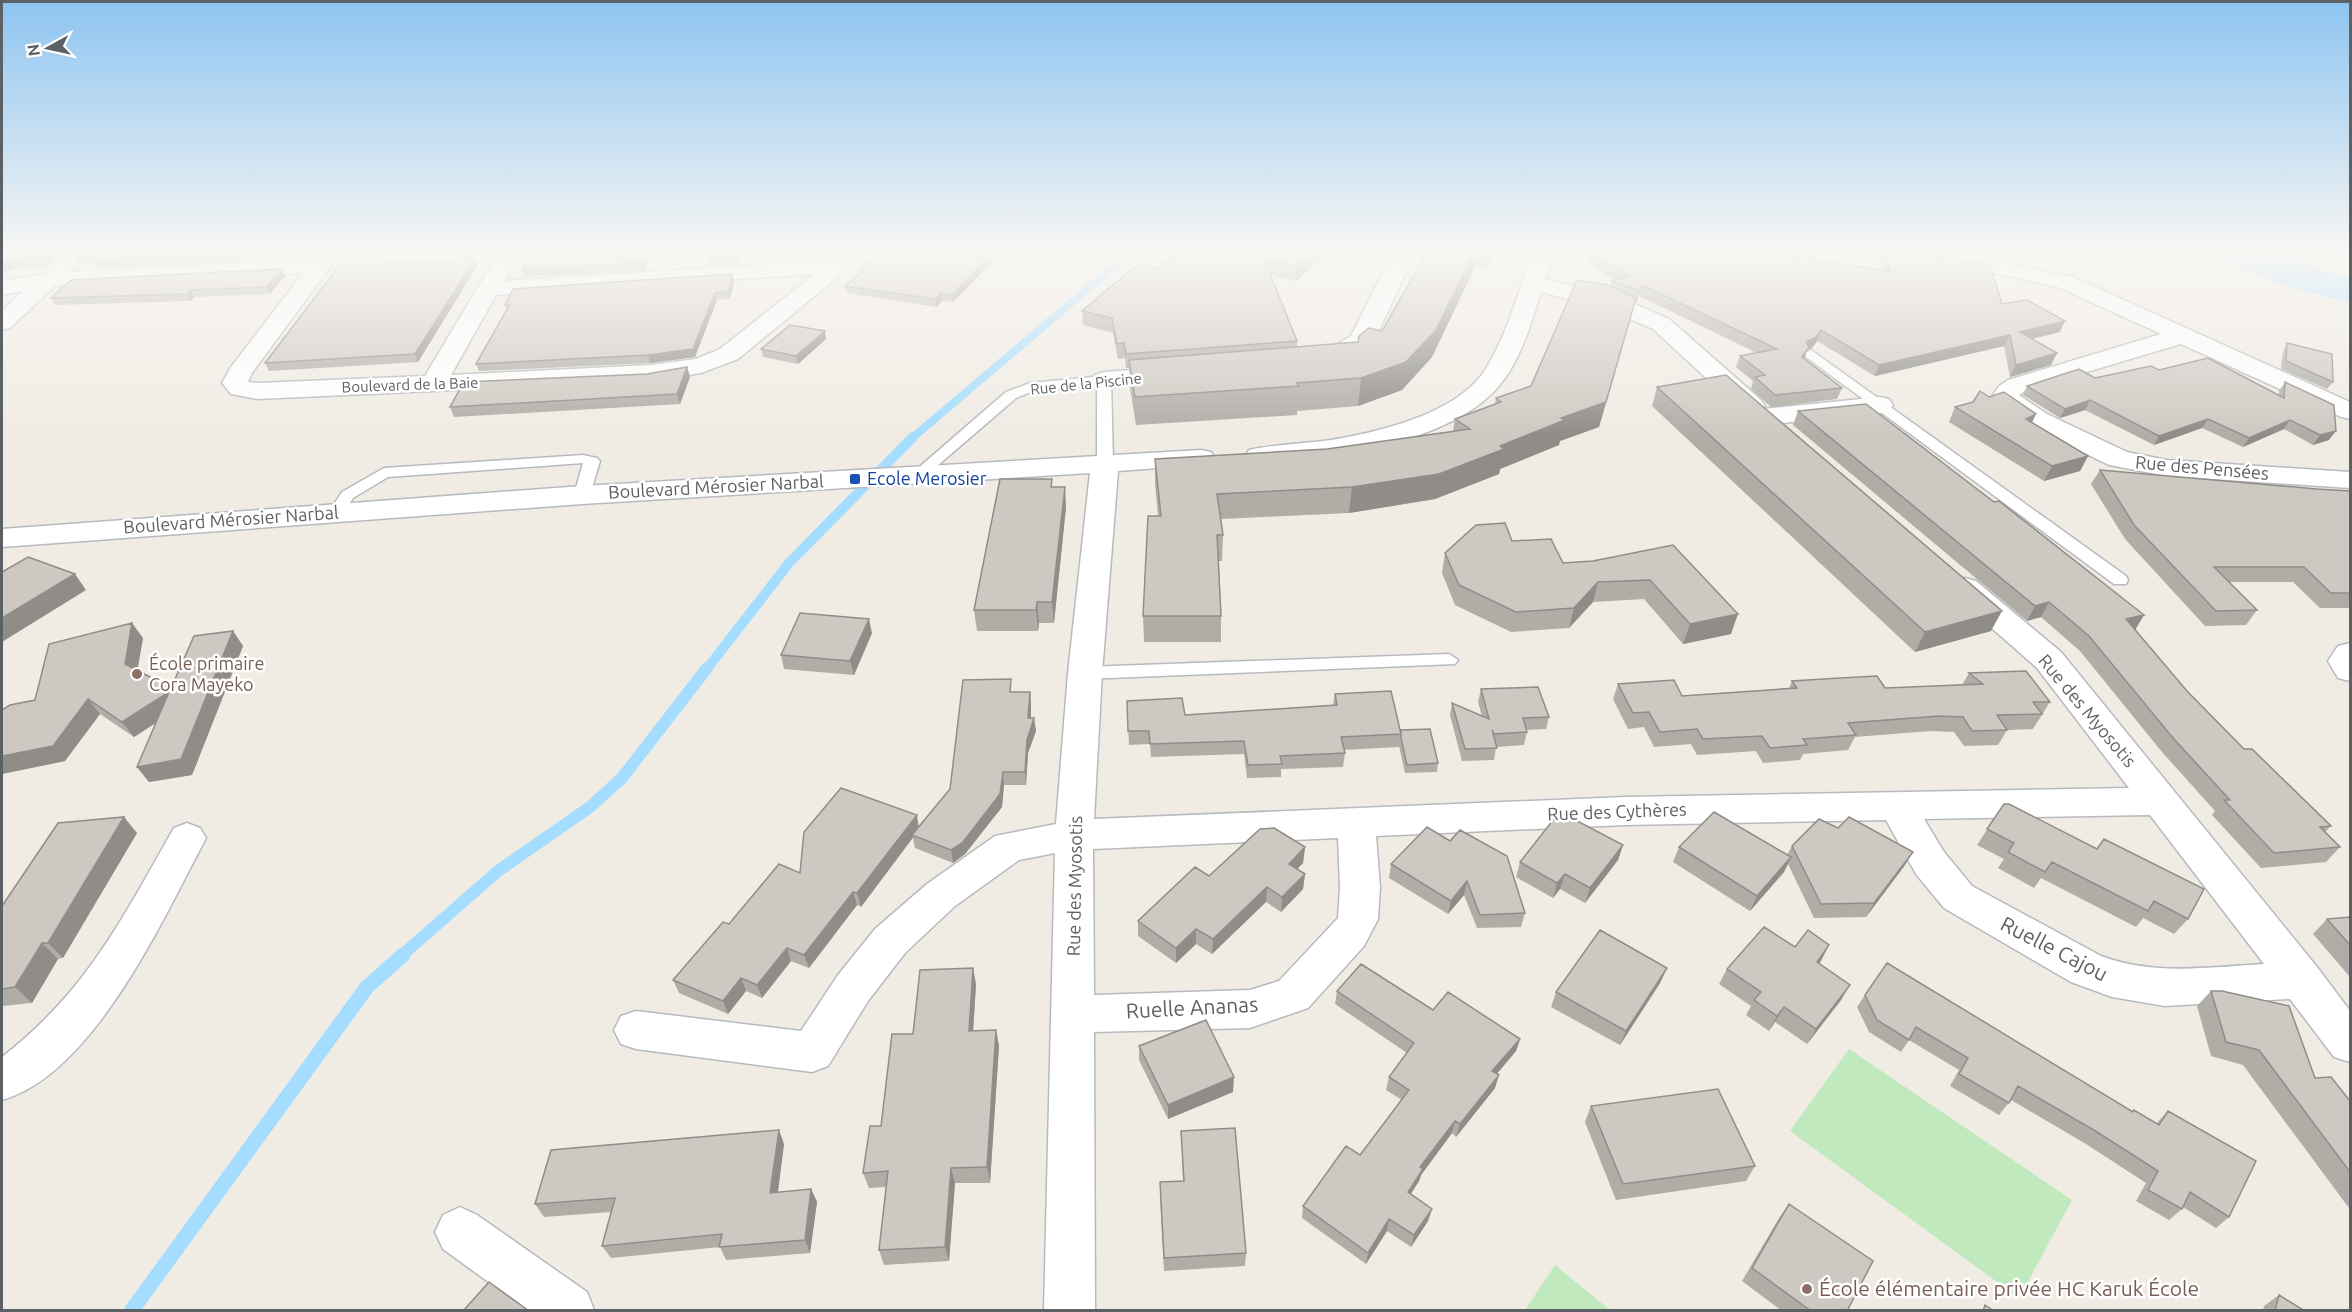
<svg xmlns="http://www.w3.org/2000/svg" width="2352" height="1312" font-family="Ubuntu,sans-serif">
  <rect width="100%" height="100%" fill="#f0ece4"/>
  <path fill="#c0eabe" d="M1849 1049 2072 1200 2019 1298 1790 1131Z
    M1555 1265 1610 1310H1525Z"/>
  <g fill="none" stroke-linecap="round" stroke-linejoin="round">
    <path stroke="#a4ddff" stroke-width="8" d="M911 439 1131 252"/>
    <path stroke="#a4ddff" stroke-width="10" d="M706 670 789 563 913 437"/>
    <path stroke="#a4ddff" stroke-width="12" d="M401 956 498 871 590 807 622 778 707 668"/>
    <path stroke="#a4ddff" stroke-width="15" d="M132 1310 367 987 403 955"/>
    <path fill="#a4ddff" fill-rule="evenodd" d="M2216 252H2275L2321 270 2350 277V303L2291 288 2222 261Z"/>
    <defs>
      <path id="service" d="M1811 350 2126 576 2128 580 2126 584H2114L1806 357 1804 354Z
        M1104 376 1111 380 1113 462 1110 465 1105 467 1097 462V385L1033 391 1016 398 922 479 917 481 909 476 1006 392 1030 383Z
        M583 455 597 458 600 461 590 495 582 500 574 495 583 463 388 477 353 498 343 515 337 517 329 512 342 492 384 468Z
        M1449 654 1458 660 1455 664 1085 679 1079 677 1076 673 1079 669 1085 667Z"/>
      <path id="minor" d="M66 252H90L70 272 314 259 319 252H341L252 373 248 382 258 383 425 376 499 252H521L504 281 834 260 844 252H868L738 359 701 373 650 381 258 399 231 394 222 383 231 367 303 273 55 286 10 328 2 330V311L23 291 2 295V281L41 275ZM815 274 720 349 696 359 650 365 451 375 496 295Z
        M1393 252H1415C1406 270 1380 335 1369 345 1358 356 1339 367 1323 363L1320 358 1323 353 1351 336Z
        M1532 252H1554L1545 279 1623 299 1669 319 1761 400 1765 406 1763 409 1880 397 1889 399 1893 405 1889 411 1880 413 1764 425 1755 423 1751 417 1753 413 1743 412 1653 329 1607 309 1541 292C1531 324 1520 362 1498 387 1455 436 1365 452 1304 460 1286 462 1267 466 1249 462L1245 456 1249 450C1275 444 1304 444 1331 440 1378 432 1457 414 1485 370 1507 335 1519 291 1532 252Z
        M1894 252H1948L2073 277 2350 402V419L2341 417 2181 344 2026 390 2019 395 2047 414 2127 452 2167 460 2350 472V488L2167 476 2109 465 2029 426 2000 406 1993 395 1999 386 2008 380 2161 334 2058 287 1979 270 1905 258 1897 257Z
        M1174 367 1183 370 1187 375 1183 380 1104 388 1095 385 1091 380 1095 375 1104 372Z
        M1201 450 1211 452 1215 458 1211 464 1118 471 1102 673 1094 819 1625 797 2129 788 2037 668 1954 595 1949 588 1954 581 1965 578 1976 581 2061 652 2317 967 2350 1011V1062L2334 1057 2290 999 2165 1006 2112 997 2071 982 1944 908 1916 874 1886 820 1625 825 1376 836 1380 887 1378 919 1364 946 1308 1008 1250 1028 1094 1032 1095 1310H1044L1055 853 1019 860 955 906 905 953 868 1001 828 1066 812 1072 636 1049 621 1044 614 1030 621 1016 636 1011 801 1031 838 975 875 929 927 884 995 836 1056 824 1068 673 1090 473 582 504 2 547V529L582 486ZM2150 815 2264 964C2210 967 2153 976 2101 956L1972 886 1944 852 1924 819ZM1338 838 1340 887 1338 918 1279 981 1250 990 1094 995 1093 849Z
        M2350 643V681L2338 678 2328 661 2338 646Z
        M187 823 200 828 206 838C164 917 94 1074 2 1100V1057C87 991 122 919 174 828Z
        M460 1207 477 1215 587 1292 594 1310H527L443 1249 435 1232 443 1215Z"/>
    </defs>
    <use href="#service" stroke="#b6babf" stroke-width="3"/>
    <use href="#minor" stroke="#b6babf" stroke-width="3"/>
    <use href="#service" fill="#fff" fill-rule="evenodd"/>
    <use href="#minor" fill="#fff" fill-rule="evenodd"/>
  </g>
  <path fill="#b0ada7" d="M2 252H64L47 266 20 267 2 273Z
    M79 252H305L301 257 96 268 94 264 80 265 75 256Z
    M532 252H651L644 270 525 277 522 270Z
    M712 252H741L738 264 711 266 709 258Z
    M878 252H1002L953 302 942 301 936 307 847 293 845 286 860 273 859 268Z
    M1177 252H1329L1296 281 1270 275 1297 341V347L1358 342 1382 331 1427 252H1493L1487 267 1476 265 1432 357 1402 390 1358 406 1297 411V415L1136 425 1130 388 1129 368H1126L1125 358 1118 359 1113 333 1083 325 1082 311 1157 269Z
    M1588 252H1757L1883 270 1880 252H1924L1933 256 2002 304 2060 332 2032 339 2057 353 2051 365 2010 377 2004 346 1875 376 1817 341 1812 348 1807 350 1804 359 1842 388 1837 399 1771 407 1751 389 1753 381 1736 367 1740 356 1757 353 1639 296 1637 302 1635 301 1599 427 1560 441 1559 445 1500 469 1499 474 1435 499 1349 513 1221 519 1223 535 1222 561H1219L1221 616V642H1144L1143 616 1158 516 1155 484V459L1327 449 1453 431 1455 419 1495 404 1496 398 1531 386 1611 287 1612 281 1616 280 1594 268 1586 258Z
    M475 259 477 266 418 362 269 371 265 363Z
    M282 269 285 276 270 294 194 297 190 301 55 305 51 298Z
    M734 282 730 299 717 300 695 357 650 363 479 371 476 364 507 309 505 305Z
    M826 339 798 364 763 357 761 349Z
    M2287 343 2333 382 2327 389 2281 369 2283 351Z
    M687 367 690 377 680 404 454 417 450 407Z
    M2159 370 2279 395V391L2285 382 2329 440 2313 445 2284 429 2243 447 2202 428 2154 445 2085 410 2060 418 2023 395 2027 386Z
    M1657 387 1991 631 1915 652 1652 406Z
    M1989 397 2088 456 2080 471 2044 481 1949 422 1955 407Z
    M1798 411 2144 615 2135 630 2187 691 2244 749 2331 826 2325 832 2340 847 2326 862 2261 868 2212 815 2215 811 2162 752 2080 651 2041 617 2027 621 1793 425Z
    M2100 470 2317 489 2350 491V608H2320L2293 582H2229L2257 610 2246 625 2205 626 2125 539 2091 484Z
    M1053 487 1066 507 1054 623H1039L1038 631H977L974 610Z
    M1512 541 1563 563 1593 561 1673 545 1731 634 1683 644 1644 599 1593 602 1569 628 1511 632 1455 605 1442 573 1445 553Z
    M233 631 243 646 192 775 149 782 137 767 156 723 134 737 100 714 65 761 2 774V710L35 700 143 638 137 670 171 688Z
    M872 633 854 675 784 669 781 655Z
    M1969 673 2050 702 2033 729 2007 730 1998 745 1964 746 1954 732 1930 731 1855 737 1848 750 1803 754 1800 760 1763 763 1756 751 1697 755 1691 744 1654 747 1644 727 1628 729 1613 699 1618 684 1682 696 1789 688 1792 681 1885 688 1962 685Z
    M1481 689 1549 717 1546 729 1527 730V732L1524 745 1496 747 1494 760 1462 761 1450 715 1452 703 1482 716 1478 702Z
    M1012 692H1030L1031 704V718H1034L1036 731 1028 753 1026 785H1004L1002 807 965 854 953 863 915 848 913 838 861 907 857 905 809 968 791 961 762 998 746 991 728 1014 679 993 673 980 729 924 800 873 919 827 950 789Z
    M1335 694 1401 730 1438 763 1437 772 1405 773 1399 746V747L1344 750 1345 753 1343 767 1281 769V777L1247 778 1244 754 1151 757 1150 744 1129 745 1127 701 1185 715 1333 705Z
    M2004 804 2188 919 2174 934 2143 918 2136 927 2041 878 2034 888 1998 868 2004 859 1977 845Z
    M1427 827 1525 913 1521 927 1477 928 1464 895 1448 914 1389 878 1391 864Z
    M1838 828 1905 865 1866 917 1814 918 1788 864 1784 872 1750 911 1673 862 1679 847 1787 855 1792 846Z
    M137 833 63 958 58 959 32 1003 2 1006V906Z
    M1623 845 1618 860 1585 903 1560 889 1553 898 1516 877 1520 862Z
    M1305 847 1303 863 1297 869 1305 874 1303 889 1281 912 1266 902 1212 954 1196 944 1176 963 1138 936V921L1209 876Z
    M2350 917V977L2313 934 2327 919Z
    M1795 947 1821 961 1819 964 1841 1000 1807 1044 1775 1022 1769 1031 1746 1015 1751 1006 1719 984 1727 969Z
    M1667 968 1660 983 1620 1045 1551 1007 1556 992Z
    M976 984 973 1031 996 1030 999 1046 990 1183H955L949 1261 884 1265 879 1250 886 1187 869 1188 863 1173 881 1126 913 1034Z
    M1337 991 1433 1010 1520 1039 1516 1051 1497 1074 1495 1088 1456 1137 1452 1133 1421 1175 1419 1181 1411 1194 1428 1221 1411 1247 1387 1231 1366 1264 1302 1218 1303 1206 1360 1155 1402 1100 1386 1090 1389 1077 1407 1053 1335 1004Z
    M2211 991 2315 1078 2350 1101V1208H2349L2243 1065 2211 1056 2197 1006Z
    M1865 995 2132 1111 2134 1110 2156 1124 2168 1111 2229 1217 2216 1228 2183 1207 2182 1209 2169 1220 2136 1201 2146 1183 2086 1144 2011 1100 1999 1115 1950 1086 1959 1070 1909 1040 1901 1052 1869 1032 1857 1007Z
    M1139 1046 1233 1092 1168 1119 1139 1060Z
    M1591 1106 1755 1166 1746 1181 1616 1200 1585 1122Z
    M1181 1131 1246 1253 1245 1266 1164 1271 1160 1196 1183 1181Z
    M784 1144 778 1192 811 1189 817 1202 810 1253 726 1260 720 1247 611 1258 602 1246 611 1212 544 1217 535 1204Z
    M1789 1204 1847 1311H1782L1742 1281 1779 1218Z
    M2279 1295 2305 1311H2263L2264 1306Z"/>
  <path fill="#908d88" d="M49 252H64L47 266 42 258Z
    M298 252H305L301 257Z
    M646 252H651L644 270 642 263Z
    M738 252H741L738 264 737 257Z
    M994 252H1002L953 302 952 295Z
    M1314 252H1329L1296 281 1297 267Z
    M1474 252H1478L1476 265 1432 357 1402 390 1358 406 1361 378Z
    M1489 252H1493L1487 267Z
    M15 259 20 267 2 273V263Z
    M475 259 477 266 418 362 415 354Z
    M282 269 285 276 270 294 266 287Z
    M732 274 734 282 730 299 728 292Z
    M190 290 194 297 190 301 186 294Z
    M715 293 717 300 695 357 650 363 648 355Z
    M941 293 942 301 936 307 935 299Z
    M1636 298 1599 427 1560 441 1559 445 1500 469 1499 474 1435 499 1349 513 1352 487 1500 446 1561 418Z
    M2065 321 2060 332 2015 343 2020 332Z
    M1821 330 1817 341 1812 348 1807 350 1804 359 1797 369 1806 342Z
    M825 331 826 339 798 364 796 356Z
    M2010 335 2004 346 1875 376 1879 365Z
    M2057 353 2051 365 2010 377 2016 365Z
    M687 367 690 377 680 404 677 394Z
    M2090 400 2085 410 2060 418 2065 409Z
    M2036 414 2029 429 2026 419Z
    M2208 419 2202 428 2154 445 2159 436Z
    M2290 420 2284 429 2243 447 2249 438Z
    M2336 431 2329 440 2313 445 2320 435Z
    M2088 456 2080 471 2044 481 2052 466Z
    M1065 487 1066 507 1054 623 1052 602Z
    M75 574 86 590 2 642V618Z
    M1598 582 1593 602 1569 628 1574 608Z
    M1037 602 1039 623 1038 631 1036 610Z
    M2049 602 2041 617 2027 621 2035 606Z
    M2002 611 1991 631 1915 652 1925 632Z
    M1738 614 1731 634 1683 644 1690 624Z
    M2144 615 2135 630 2126 619Z
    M869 619 872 633 854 675 850 661Z
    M132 623 143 638 136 679 125 664Z
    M233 631 243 646 192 775 149 782 137 767Z
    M169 692 180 707 134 737 122 722Z
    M1030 692 1031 704 1030 731 1028 718Z
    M88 699 100 714 65 761 2 774V756Z
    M1034 718 1036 731 1028 753 1026 785 1025 772 1027 740Z
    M1003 772 1004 785 1002 807 965 854 953 863 951 850Z
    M917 815 919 829 912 835 913 837 861 907 857 893Z
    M124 817 137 833 63 958 48 943Z
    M1623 845 1618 860 1585 903 1590 888Z
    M1305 847 1303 863 1287 879 1289 864Z
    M1913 852 1905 865 1866 917 1874 903Z
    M1791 857 1784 872 1750 911 1757 896Z
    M1305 874 1303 889 1281 912 1282 897Z
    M1565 874 1560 889 1553 898 1557 883Z
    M1467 881 1464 895 1448 914 1451 901Z
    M1267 887 1266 902 1212 954 1213 939Z
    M853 892 857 905 809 968 804 955Z
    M1196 929V944L1176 963V948Z
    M42 943 58 959 32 1003 15 987Z
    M1829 945 1821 961 1808 978 1817 962Z
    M787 948 791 961 762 998 757 985Z
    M973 968 976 984 972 1048 969 1031Z
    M1667 968 1660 983 1620 1045 1626 1031Z
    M741 978 746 991 728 1014 723 1001Z
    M1850 985 1841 1000 1807 1044 1816 1029Z
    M1784 1007 1775 1022 1769 1031 1777 1016Z
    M996 1030 999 1046 990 1183 987 1167Z
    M1520 1039 1516 1051 1488 1084 1492 1071Z
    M1499 1075 1495 1088 1456 1137 1460 1124Z
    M1234 1077 1233 1092 1168 1119V1105Z
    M1455 1121 1452 1133 1421 1175 1419 1181 1404 1204 1408 1192 1420 1167Z
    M779 1130 784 1144 776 1206 770 1193Z
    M951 1168 955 1183 949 1261 945 1247Z
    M811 1189 817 1202 810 1253 805 1240Z
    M1432 1209 1428 1221 1411 1247 1414 1235Z
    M1389 1219 1387 1231 1366 1264 1368 1253Z"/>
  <path fill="#cdc9c2" stroke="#908d88" stroke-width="1.5" d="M2 252H49L42 258 15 259 2 263Z
    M79 252H242L91 260 96 255 75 256Z
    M532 252H646L642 263 522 270Z
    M712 252H738L737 257 709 258Z
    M878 252H994L952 295 941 293 935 299 845 286 865 269 859 268Z
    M1177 252H1314L1297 267 1264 259 1297 341 1126 354 1124 343 1117 344 1112 318 1082 311 1138 264 1157 269Z
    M1427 252H1474L1436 330 1406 362 1361 378 1297 383 1299 386 1135 397 1129 360 1358 342 1359 336 1369 328 1382 331Z
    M1593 252H1757L1890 271 1886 252H1924L1933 253V256L1989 263 2002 304 2027 300 2065 321 2020 332 2057 353 2016 365 2010 335 1879 365 1821 330 1816 337 1806 342 1809 347 1802 357 1842 388 1775 395 1755 377 1765 375 1740 356 1777 349 1642 285 1640 291 1612 281 1630 275 1596 257Z
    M475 259 415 354 265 363 339 266Z
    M282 269 266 287 190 290 186 294 51 298 71 280Z
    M732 274 728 292 715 293 693 349 648 355 476 364 510 304 505 305 513 289Z
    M1577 280 1608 285 1636 298 1606 402 1561 418 1565 420 1500 446 1504 449 1439 474 1352 487 1217 494 1223 535H1217L1221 616H1143L1148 516H1161L1155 459 1327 449 1470 429 1455 419 1501 402 1496 398 1531 386Z
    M790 325 825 331 796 356 761 349Z
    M2287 343 2332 354 2333 382 2286 361Z
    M2208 358 2284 398 2285 382 2334 405 2336 431 2320 435 2290 420 2249 438 2208 419 2159 436 2090 400 2065 409 2027 386 2079 369 2095 378 2151 366 2159 370Z
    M687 367 677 394 450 407 464 382 647 374Z
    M1726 375 2002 611 1925 632 1657 387Z
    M1980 391 1989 397 2004 392 2036 414 2026 419 2088 456 2052 466 1955 407 1973 402Z
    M1866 404 1994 502 1999 501 2144 615 2126 619 2187 691 2244 749H2252L2331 826 2320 827 2340 847 2274 853 2224 800H2230L2173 738 2089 636 2049 602 2035 606 1798 411Z
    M2100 470 2317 489 2350 491V593H2331L2304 567H2214L2257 610 2216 611 2134 525Z
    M1000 479H1052L1051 487H1065L1052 602H1037L1036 610H974Z
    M1505 523 1512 541 1551 539 1563 563 1593 561 1673 545 1738 614 1690 624 1650 580 1598 582 1574 608 1516 612 1459 585 1445 553 1476 525Z
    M28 557 75 574 2 618V572Z
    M800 613 869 619 850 661 781 655Z
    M132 623 125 664 171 688 194 636 233 631 181 759 137 767 169 692 122 722 88 699 53 746 2 756V710L10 705 35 700 49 644Z
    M2026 671 2050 702H2033L2042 714 1997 715 2007 730 1972 731 1963 717 1939 716 1848 723 1856 735 1803 739 1807 745 1770 748 1762 736 1703 739 1697 729 1660 732 1649 712 1633 713 1618 684 1674 680 1682 696 1797 688 1792 681 1840 678 1877 676 1885 688 1983 684 1969 673Z
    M1011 679 1010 692H1030L1028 718H1034L1027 740 1025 772H1003L1000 794 963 842 951 850 912 835 950 789 963 680Z
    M1538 687 1549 717 1523 718 1527 732 1494 734 1492 730 1497 748 1465 749 1452 703 1489 719 1481 689Z
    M1391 691 1401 734 1341 737 1345 753 1280 756 1282 764 1248 765 1244 741 1150 744 1149 731H1128L1127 701 1182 698 1185 715 1337 705 1335 694Z
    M1430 729 1438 763 1407 765 1401 738V730Z
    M841 788 917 815 857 893 853 892 804 955 787 948 757 985 741 978 723 1001 673 980 723 922 729 924 779 864 800 873 804 832Z
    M2004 804H2009L2097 849 2104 839 2204 889 2188 919 2154 901 2148 911 2052 862 2045 872 2008 852 2014 843 1987 829Z
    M1714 812 1791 857 1757 896 1679 847Z
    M1557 815H1566L1623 845 1590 888 1565 874 1557 883 1520 862Z
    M124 817 48 943H42L15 987 2 989V906L58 823Z
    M1849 817 1913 852 1874 903 1821 904 1792 846 1819 819 1838 828Z
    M1427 827 1450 841 1460 830 1507 856 1525 913 1480 915 1467 881 1451 901 1391 864Z
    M1274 828 1305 847 1289 864 1305 874 1282 897 1267 887 1213 939 1196 929 1176 948 1138 921 1195 867 1209 876 1260 829Z
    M2350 917V945L2327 919Z
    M1764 927 1795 947 1808 930 1829 945 1817 962 1850 985 1816 1029 1784 1007 1777 1016 1754 1000 1761 992 1727 969Z
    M1600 930 1667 968 1626 1031 1556 992Z
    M1887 963 2133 1112 2134 1110 2159 1125 2168 1111 2256 1161 2229 1217 2190 1192 2182 1209 2148 1190 2158 1171 2097 1132 2018 1086 2009 1103 1959 1074 1968 1058 1916 1027 1909 1040 1877 1020 1865 995Z
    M1361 964 1433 1010 1448 992 1520 1039 1492 1071 1499 1075 1460 1124 1455 1121 1420 1167 1423 1169 1408 1192 1432 1209 1414 1235 1389 1219 1368 1253 1303 1206 1346 1146 1360 1155 1409 1090 1389 1077 1414 1043 1337 991Z
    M973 968 969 1031 996 1030 987 1167 951 1168 945 1247 879 1250 888 1171 863 1173 870 1126H881L892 1034H913L920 970Z
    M2211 991H2222L2289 1006 2315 1078 2331 1077 2350 1101V1172L2259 1050 2226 1042Z
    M1206 1020 1234 1077 1168 1105 1139 1046Z
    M1718 1089 1755 1166 1623 1184 1591 1106Z
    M1235 1128 1246 1253 1164 1258 1160 1182 1184 1181 1181 1131Z
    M779 1130 770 1193 811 1189 805 1240 719 1247 722 1234 602 1246 615 1198 535 1204 551 1150Z
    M1789 1204 1873 1261 1847 1311H1811L1752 1268Z
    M489 1282 529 1311H463Z
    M2279 1295 2305 1311H2275Z
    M1985 1305 1994 1311H1983Z"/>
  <linearGradient id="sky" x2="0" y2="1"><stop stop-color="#8dc4f1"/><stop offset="0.58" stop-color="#f8f6f3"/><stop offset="1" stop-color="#f8f6f3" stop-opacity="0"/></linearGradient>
  <rect width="2352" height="436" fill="url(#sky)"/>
  <rect fill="#1a4fb4" stroke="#fff" stroke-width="2" x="849" y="473" width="12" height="12" rx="3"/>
  <g fill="#8d6e63" stroke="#fff" stroke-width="2">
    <circle cx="137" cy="674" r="6"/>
    <circle cx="1807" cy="1289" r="6"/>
  </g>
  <g text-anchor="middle" stroke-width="5" stroke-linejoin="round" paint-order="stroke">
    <g font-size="15" fill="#5c6166" stroke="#fff">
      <text transform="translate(1086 384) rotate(-6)" y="5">Rue de la Piscine</text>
      <text transform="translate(410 385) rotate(-2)" y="5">Boulevard de la Baie</text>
    </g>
    <g font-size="18" fill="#5c6166" stroke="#fff">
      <text transform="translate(2202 468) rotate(5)" y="6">Rue des Pensées</text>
      <text transform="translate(716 487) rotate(-3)" y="6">Boulevard Mérosier Narbal</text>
      <text transform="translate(231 520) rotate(-4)" y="6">Boulevard Mérosier Narbal</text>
      <text transform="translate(2087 711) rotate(50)" y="6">Rue des Myosotis</text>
      <text transform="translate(1617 812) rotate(-2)" y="6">Rue des Cythères</text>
      <text transform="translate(1075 886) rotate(-89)" y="6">Rue des Myosotis</text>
    </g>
    <g font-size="18" fill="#164399" stroke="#fff" text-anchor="start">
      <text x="867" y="485">Ecole Merosier</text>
    </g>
    <g font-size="18" fill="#785e54" stroke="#fff" text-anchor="start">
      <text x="149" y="670">École primaire<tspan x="149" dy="21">Cora Mayeko</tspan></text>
    </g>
    <g font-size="21" fill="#5c6166" stroke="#fff">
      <text transform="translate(2054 949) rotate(27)" y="7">Ruelle Cajou</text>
      <text transform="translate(1192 1008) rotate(-3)" y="7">Ruelle Ananas</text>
    </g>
    <g font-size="21" fill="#785e54" stroke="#fff" text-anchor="start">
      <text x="1819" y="1296">École élémentaire privée HC Karuk École</text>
    </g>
  </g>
  <rect width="2352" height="1312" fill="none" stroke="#5c6166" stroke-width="6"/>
  <g transform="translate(48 48) rotate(262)" stroke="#ffffff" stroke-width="4.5" paint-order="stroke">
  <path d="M0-4.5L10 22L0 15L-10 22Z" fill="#5c6166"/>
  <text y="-9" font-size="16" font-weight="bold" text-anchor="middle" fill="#5c6166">N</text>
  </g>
</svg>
